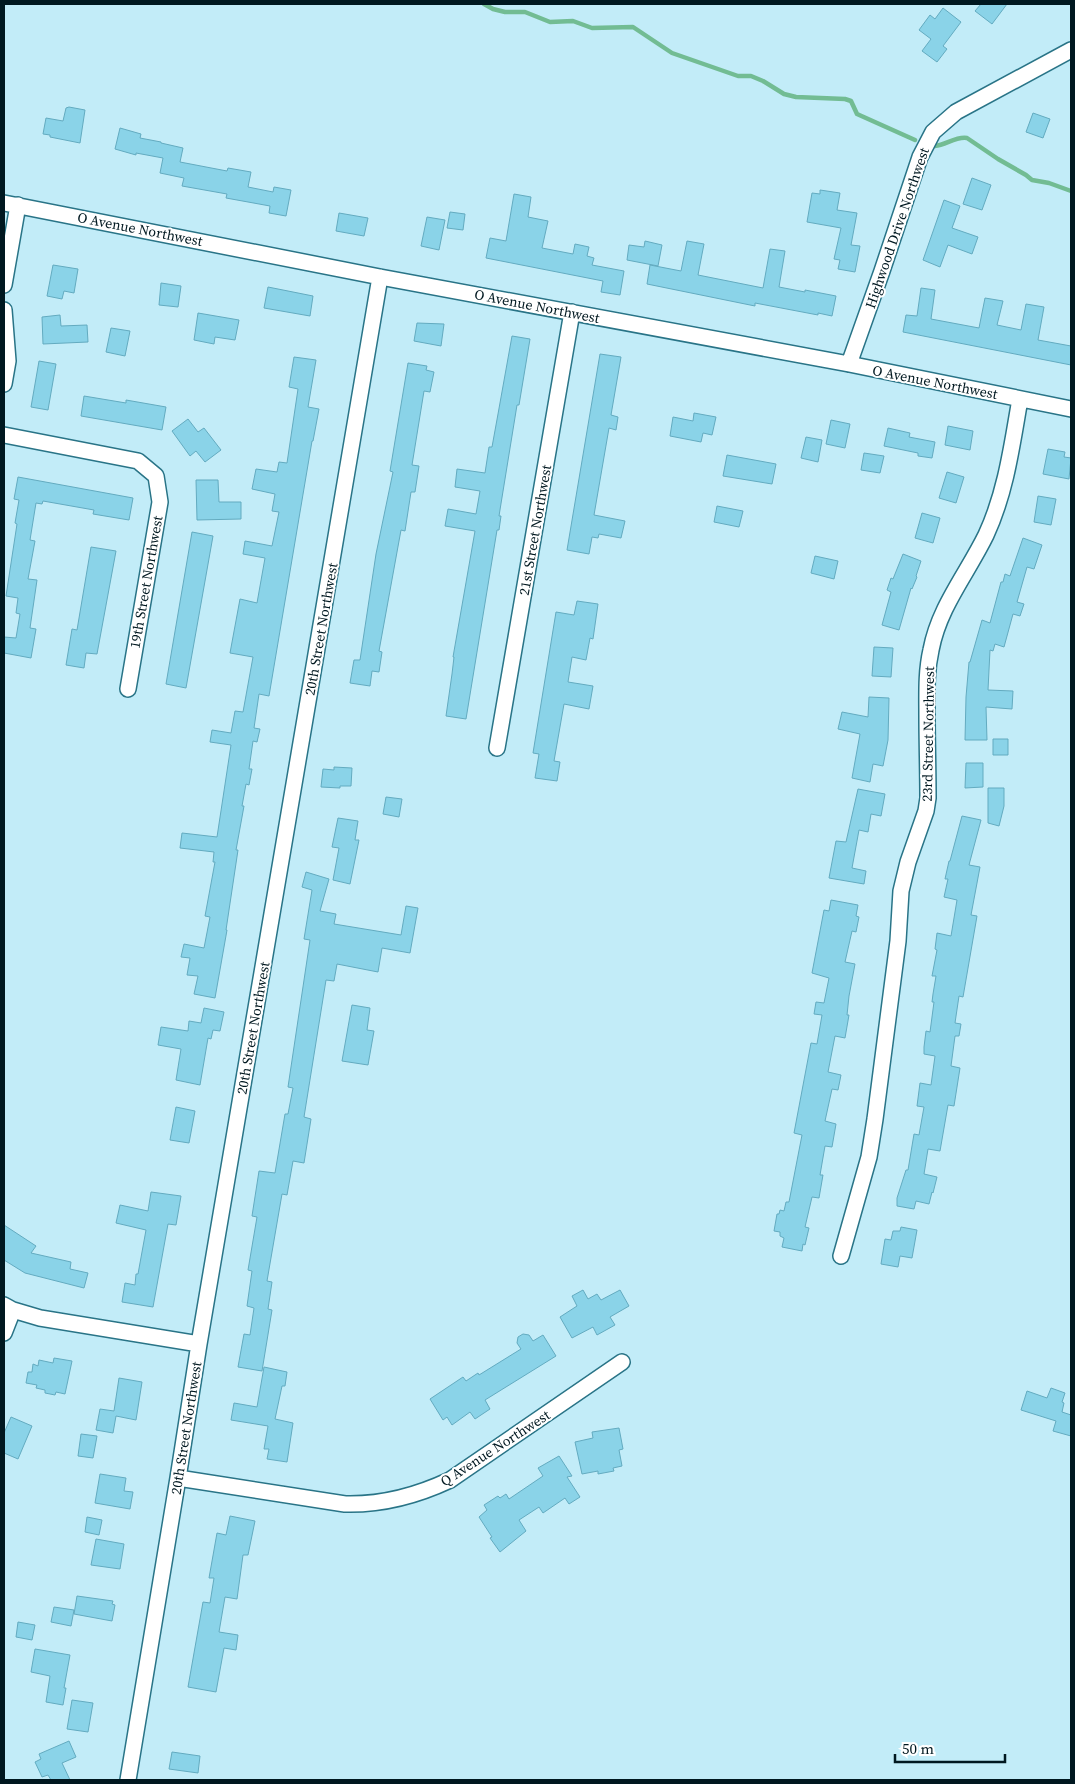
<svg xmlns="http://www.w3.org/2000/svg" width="1075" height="1784" font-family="'Source Serif 4',serif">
  <rect width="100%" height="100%" fill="#c2ecf8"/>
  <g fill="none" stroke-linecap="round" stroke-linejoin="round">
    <path stroke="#72bc93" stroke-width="4.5" d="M484 4 493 9 505 12H525L550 22 573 21 592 28 633 27 672 53 738 76H751L763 81 784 94 796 97 845 99 851 101 857 114 915 140
      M935 146C946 145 956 136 967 138L998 159 1026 175 1032 180 1049 183 1071 191"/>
  </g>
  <path fill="#8ad3e8" stroke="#63abc0" d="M981 4H1007L992 24 975 11Z
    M943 8 961 22 943 46 947 49 937 62 922 51 931 39 919 30 930 15 935 19Z
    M69 107 85 110 80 143 50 137V135L43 134 46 118 63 121 66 108Z
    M1033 113 1050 119 1043 138 1026 132Z
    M120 128 141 134 140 138 161 142V143L183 148 180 162 227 171 228 168 251 172 248 187 273 192 274 187 291 190 286 216 269 213 270 206 226 198 227 194 182 186 184 178 160 173 163 158 136 153V155L115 149Z
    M972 178 991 185 982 210 963 204Z
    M820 190 840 193 837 210 857 213 851 245 860 246 855 272 838 269 840 260 834 259 841 228 807 222 812 193 820 194Z
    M514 194 531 197 528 217 548 221 542 248 573 254 575 244 589 247 587 256 594 258 592 265 624 271 620 295 601 292 603 281 486 258 490 238 506 241Z
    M944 200 960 206 952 228 978 237 972 254 948 245 940 267 923 260Z
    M450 212 465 214 463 230 447 228Z
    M339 213 368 218 364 236 336 231Z
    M427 217 445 220 439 250 421 246Z
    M645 241 662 245 658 266 627 260 629 245 644 247Z
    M687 241 704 244 698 275 763 288 770 249 785 251 779 287 805 292V290L836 296 832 316 818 313V315L755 303V306L647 284 650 265 681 271Z
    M53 265 78 269 74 293 64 291 62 299 47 296Z
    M161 283 181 286 178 307 159 305Z
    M268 287 313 296 310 316 264 308Z
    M921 288 935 290 931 319 979 328 985 298 1003 301 997 325 1021 330 1026 304 1044 307 1038 340 1071 346V365L903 332 906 315 917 316Z
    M198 313 239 320 235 340 215 337 214 344 194 340Z
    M60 315 61 326 87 325 88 342 43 344 42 317Z
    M417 323 444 324 441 346 414 341Z
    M111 328 130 331 125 356 106 352Z
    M512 336 530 339 519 405H517L499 516H501L499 530H497L466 719 446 716 452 674 454 657H453L475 531 445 526 448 509 476 514 480 491 455 487 457 469 485 473 489 447H492L498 414Z
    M600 354 621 357 611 415 618 417 616 430 609 428 594 515 625 521 621 538 599 534 598 538 592 537 589 554 567 550Z
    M294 357 316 360 308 407 319 409 313 441H312L269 696 259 694 254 728 260 729 257 742 253 741 249 769H252L249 785 246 784 242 806H244L236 850H238L226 930H227L215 998 194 994 198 976 187 975 190 958 181 957 184 944 204 948 210 917 205 916 215 862H213L214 852 180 848 182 833 217 837 231 745 210 742 212 730 231 733 235 711 243 712 253 657 230 653 240 599 257 603 265 558 243 554 245 541 272 546 279 512 272 511 275 494 252 489 256 469 277 472 279 462 287 463 298 389 289 387Z
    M39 361 56 364 48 410 31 407Z
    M408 363 427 366 426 370 434 372 430 392 424 391 412 465 419 466 415 492H411L405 531 401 530 379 651 382 652 379 672 372 671 370 686 350 683 354 660H360L376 554 393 472 390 471Z
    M84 396 126 403V400L166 407 162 430 81 416Z
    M694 413 716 417 712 435 703 433 701 442 670 436 673 417 693 421Z
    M188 419 198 432 204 428 221 450 205 462 196 451 190 456 172 431Z
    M831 420 850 424 845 448 826 444Z
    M948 426 973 431 970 450 945 445Z
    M888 428 910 433 909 437 935 442 932 458 918 456V453L884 446Z
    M806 437 822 440 818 462 801 458Z
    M1048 449 1065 452 1064 457 1071 458 1069 479 1043 474Z
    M864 453 884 456 880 473 861 470Z
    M727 455 776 464 772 484 723 476Z
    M947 472 964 477 956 503 939 498Z
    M18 477 133 498 129 520 93 514 94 510 43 501 42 504 36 503 30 540 35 541 28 579 37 580 30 628 36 629 31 658 4 653V637L16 638 20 614 16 613 18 598 6 596 17 524 15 523 19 500 14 499Z
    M196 480H218L219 502H241V519L197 520Z
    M1038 496 1056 499 1051 525 1034 522Z
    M717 506 743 511 739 527 714 522Z
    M922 513 940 518 933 543 915 538Z
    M192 532 213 536 186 688 166 684Z
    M1023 538 1042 545 1034 569 1027 567 1017 602 1024 604 1020 616 1013 614 1004 647 995 644 993 651 990 650 988 690 1013 691 1012 709 986 707 987 740H965L966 697 969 662H970L982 620 990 623 1001 582H1003L1005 574 1010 576Z
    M91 547 116 551 97 654 86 653 84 668 66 665 72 629 77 630Z
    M903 554 921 561 916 576 917 577 912 589 911 588 899 630 882 625 891 592 887 590 891 578 893 579Z
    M815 556 838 561 834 579 811 573Z
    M577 601 598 604 593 639 590 638 586 660 572 657 568 682 593 686 589 709 564 704 554 761 560 762 557 781 535 778 539 754 533 753 556 612 574 615Z
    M874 647 893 648 891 677 872 676Z
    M869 697 889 698 888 740 883 766 873 764 870 782 852 778 860 734 838 729 842 712 868 717Z
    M993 739H1008V755H993Z
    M966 763H983V787L965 788Z
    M334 767 352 768 351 786H340V788L321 787 323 769 334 770Z
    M988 788H1004V806L999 826 988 823Z
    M858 789 885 794 881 816 871 814 868 832 859 830 852 868 866 871 864 884 829 878 836 841 846 842Z
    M386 797 402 799 399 817 383 814Z
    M962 816 981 820 969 865 980 867 971 915 977 916 963 997 959 996 955 1023 961 1024 959 1036H955L951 1066 960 1068 954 1106 948 1105 940 1151 928 1149 924 1174 937 1177 933 1193 932 1192 929 1204 916 1201 914 1209 897 1206V1198L906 1170H908L914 1134 919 1135 924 1107 917 1106 920 1083 931 1085 935 1056 924 1054V1047L926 1031 930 1032 934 1002H932L933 994 936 976H932L937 950 935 949 937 933 951 936 957 900 944 897 948 879H945L949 861H950Z
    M338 818 358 821 355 840H359L350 884 333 880 339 848 332 847Z
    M306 872 329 879 320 911 336 914 334 924 401 935 406 906 418 908 410 953 382 948 378 972 337 964 334 981 326 980 304 1117 311 1119 304 1163 293 1161 287 1195 282 1194 267 1281 272 1282 268 1309 272 1310 262 1371 238 1367 244 1334 250 1335 254 1308 247 1306 252 1271 248 1270 257 1217 252 1216 259 1171 275 1173 285 1114H288L293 1088 288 1087 310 940 304 939 312 890 302 887Z
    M831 900 858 905 856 916 859 917 856 932 852 931 845 962 855 964 849 996 847 1015H849L845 1038 835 1036 828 1072 841 1075 838 1090 832 1089 825 1121 836 1124 832 1147 825 1146 820 1175H823L819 1198 812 1197 805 1227 809 1228 805 1245 803 1244 802 1251 782 1247 784 1238 780 1236V1232L774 1231 777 1214H779L780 1210 784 1211 786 1202H789L802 1135 794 1133 811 1043 817 1044 822 1015 814 1014 816 1002 824 1003 829 978 812 973 824 910 829 911Z
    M352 1005 370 1008 367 1030 374 1031 368 1065 342 1061Z
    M204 1008 224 1012 220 1031 213 1030 211 1039 208 1038 200 1085 176 1080 181 1049 158 1045 161 1027 188 1031 189 1021 201 1023Z
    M176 1107 195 1111 189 1143 170 1140Z
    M151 1192 181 1196 176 1225 168 1224 153 1307 122 1302 125 1283 135 1285 136 1274H138L146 1230 116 1223 120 1205 148 1211Z
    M4 1225 36 1246 31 1253 71 1262 70 1269 88 1273 84 1288 25 1273 4 1260Z
    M901 1227 917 1230 912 1258 900 1256 898 1267 881 1264 885 1239 891 1240 893 1231H900Z
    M583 1290 588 1299 597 1294 601 1300 620 1290 629 1306 610 1317 615 1325 597 1335 593 1327 572 1338 560 1317 577 1306 572 1296Z
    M523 1334 529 1335 533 1341 543 1335 556 1356 485 1400 490 1409 475 1419 470 1412 452 1425 447 1417 443 1420 430 1399 463 1377 466 1381 478 1373 479 1375 521 1349 517 1343 518 1337Z
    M54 1358 72 1361 65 1394 56 1392 55 1395 45 1393V1390L36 1388 37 1385 26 1383 28 1372H32L33 1364 38 1366 39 1360 53 1363Z
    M264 1367 287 1372 285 1386H282L275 1419 293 1423 287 1462 267 1459 269 1449H264L268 1426 231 1420 234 1403 257 1407Z
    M119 1378 142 1382 136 1420 116 1416 113 1433 96 1430 100 1409 114 1411Z
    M1051 1388 1065 1393 1062 1402 1064 1403 1062 1412 1071 1415V1436L1053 1431 1056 1421 1021 1410 1027 1391 1047 1398Z
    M11 1417 32 1426 18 1459 4 1453V1433Z
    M619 1428 623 1449 619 1450 622 1466 613 1468 614 1471 598 1474V1471L582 1474 575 1442 593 1438 592 1432Z
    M81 1434 97 1436 93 1458 78 1456Z
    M559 1456 572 1476 567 1477 580 1497 569 1504 565 1498 543 1513 539 1507 519 1520 526 1531 500 1552 490 1538 492 1537 479 1517 487 1510 484 1505 498 1496 500 1498 506 1494 509 1499 543 1476 538 1468Z
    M100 1474 126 1478 124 1491 133 1492 130 1509 95 1503Z
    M230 1516 255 1521 248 1555H243L237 1599 225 1597 219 1632 238 1635 236 1650 224 1648 216 1692 188 1687 203 1602 210 1603 214 1578H209L217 1533 226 1535Z
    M87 1517 102 1520 99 1535 85 1532Z
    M96 1539 124 1544 120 1569 91 1565Z
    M77 1596 113 1601 112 1604 115 1605 112 1621 74 1614Z
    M54 1607 74 1610 71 1626 51 1622Z
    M18 1622 35 1625 32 1640 16 1637Z
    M35 1649 70 1655 64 1688H66L63 1705 46 1702 50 1676 31 1672Z
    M72 1700 93 1703 88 1732 67 1729Z
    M69 1741 76 1757 62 1763 70 1780H51L48 1775 42 1777 35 1762 41 1759 39 1754Z
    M172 1752 200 1756 198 1773 169 1769Z"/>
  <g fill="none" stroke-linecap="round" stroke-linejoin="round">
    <defs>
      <path id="minor" d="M4 203 380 277 849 364 1071 409
        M4 285 18 205
        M4 310 8 361 4 384
        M849 364 882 271 920 157 933 132 956 112 1071 50
        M4 435 138 461 156 476 160 502 128 689
        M497 748 572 312
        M841 1256 869 1157 875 1119 898 941 901 891 908 862 926 811 928 798C928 770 927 743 927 715 927 693 926 672 931 650 939 607 967 574 986 535 1006 492 1012 445 1020 399
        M4 1305 13 1310 40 1318 199 1344
        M4 1333 13 1310
        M178 1478 345 1504C383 1505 416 1496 450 1480L622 1362
        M128 1780 178 1478 199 1344 380 277"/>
    </defs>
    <use href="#minor" stroke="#297487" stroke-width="18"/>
    <use href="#minor" stroke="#fff" stroke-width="15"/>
  </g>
  <g text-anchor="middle" stroke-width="4" stroke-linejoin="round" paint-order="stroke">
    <g font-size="14" fill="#001820" stroke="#fff">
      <text transform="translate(897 228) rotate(-71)" y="5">Highwood Drive Northwest</text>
      <text transform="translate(140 229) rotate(11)" y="5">O Avenue Northwest</text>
      <text transform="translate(537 306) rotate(11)" y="5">O Avenue Northwest</text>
      <text transform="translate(935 382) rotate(11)" y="5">O Avenue Northwest</text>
      <text transform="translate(535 530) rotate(-80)" y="5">21st Street Northwest</text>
      <text transform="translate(146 582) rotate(-80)" y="5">19th Street Northwest</text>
      <text transform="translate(321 629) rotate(-80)" y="5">20th Street Northwest</text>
      <text transform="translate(928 734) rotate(-89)" y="5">23rd Street Northwest</text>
      <text transform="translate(253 1028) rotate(-80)" y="5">20th Street Northwest</text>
      <text transform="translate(186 1428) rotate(-81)" y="5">20th Street Northwest</text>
      <text transform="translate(495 1448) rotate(-33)" y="5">Q Avenue Northwest</text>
    </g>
  </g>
  <rect width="1075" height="1784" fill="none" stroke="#001820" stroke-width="10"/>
  <path d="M895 1754v8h110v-8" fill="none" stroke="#001820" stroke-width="2.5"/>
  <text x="902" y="1754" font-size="15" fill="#001820" stroke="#ffffff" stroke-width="4" paint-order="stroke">50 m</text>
</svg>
